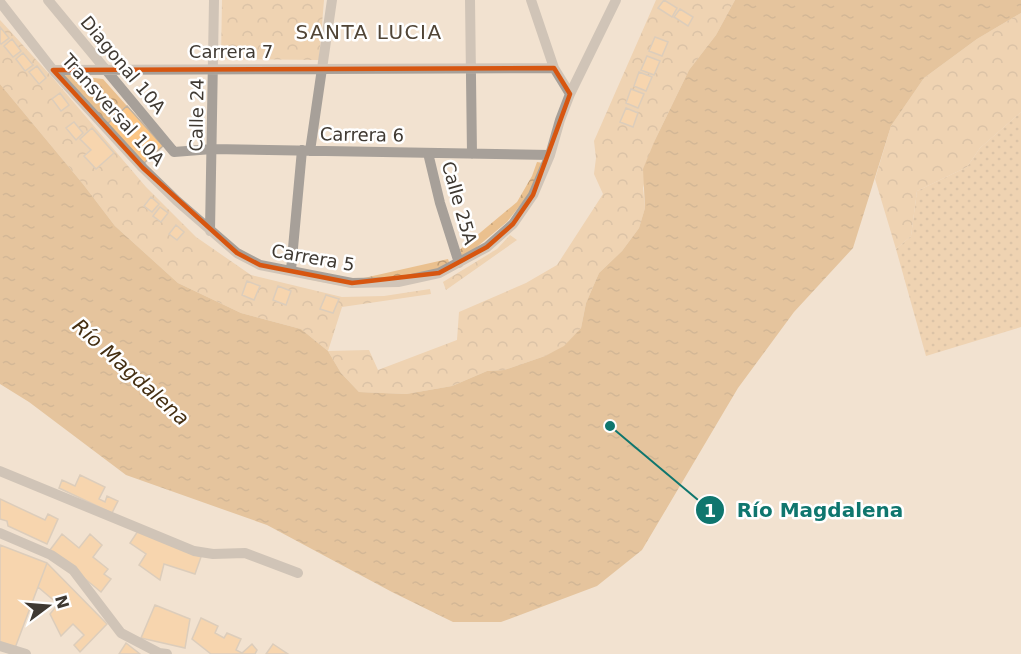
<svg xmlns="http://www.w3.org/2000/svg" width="1021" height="654" font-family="'DejaVu Sans',sans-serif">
  <defs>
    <pattern id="grass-dots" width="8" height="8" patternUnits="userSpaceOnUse" patternTransform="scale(1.5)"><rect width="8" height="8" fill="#eac08e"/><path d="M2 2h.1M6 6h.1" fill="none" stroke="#bf9d75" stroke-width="1.8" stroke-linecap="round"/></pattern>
    <pattern id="forest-crowns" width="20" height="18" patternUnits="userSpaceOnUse" patternTransform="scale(1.5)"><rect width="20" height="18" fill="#eac08e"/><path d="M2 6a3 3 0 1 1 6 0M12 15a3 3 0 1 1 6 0" fill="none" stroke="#bf9d75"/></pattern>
    <pattern id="water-ripples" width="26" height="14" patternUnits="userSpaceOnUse" patternTransform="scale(1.5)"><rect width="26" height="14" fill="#d4a060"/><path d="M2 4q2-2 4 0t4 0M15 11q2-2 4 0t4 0" fill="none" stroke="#ad8350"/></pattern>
  </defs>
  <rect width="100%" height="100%" fill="#f2e2d0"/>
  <path fill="url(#grass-dots)" d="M1021 112V327L926 356 896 249 911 236 917 191 967 167 980 148Z"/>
  <path fill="url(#forest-crowns)" d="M222 0H324L319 60 221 59Z
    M656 0H735L716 35 689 70 655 140 643 188 645 208 639 228 622 251 599 273 586 303 581 328 564 347 545 356 504 370 487 371 452 386 406 394 359 392 341 373 328 351 301 329 241 313 178 283 115 226 83 184 0 84V20L52 77 146 187 196 237 251 275 342 297 384 296 430 289 431 294 342 307 328 351 369 350 378 370 457 340 459 312 526 283 557 265 603 194 594 174 596 158 594 141Z
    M1021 13V112L980 148 967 167 917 191 911 236 896 249 875 179 891 126 924 78 977 39Z
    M60 74 103 79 127 106 106 125Z
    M537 162 543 163 529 194 507 222 460 261 457 252 517 202 532 176Z
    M510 235 517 240 446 290 443 282 497 249Z
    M448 259 451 268 352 288 306 279 355 280Z"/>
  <path fill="url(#water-ripples)" d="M735 0H1021V13L977 39 924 78 891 126 853 248 794 312 738 388 642 550 597 586 501 622H453L392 592 267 525 126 475 29 402 0 384V84L83 184 115 226 178 283 241 313 301 329 328 351 341 373 359 392 406 394 452 386 487 371 504 370 545 356 564 346 581 328 586 303 599 273 622 251 639 228 645 208 643 169 655 140 689 70 716 35Z"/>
  <path fill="#fcc685" stroke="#c2b3a2" stroke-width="1.5" d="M664 0 677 8 672 17 658 8Z
    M680 9 693 17 688 26 674 17Z
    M0 27 9 38 1 44 0 43Z
    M655 37 668 42 662 56 649 51Z
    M12 39 21 51 13 57 4 46Z
    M23 53 33 65 25 71 16 59Z
    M647 56 660 61 654 75 641 70Z
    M37 66 46 78 39 84 29 72Z
    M639 72 652 77 646 91 634 86Z
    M631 89 644 94 638 108 626 103Z
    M60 93 69 105 61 111 52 99Z
    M127 106 163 146 142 165 106 125Z
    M626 108 638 113 633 127 620 122Z
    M74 122 83 133 76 140 66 128Z
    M92 128 114 153 96 169 84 156 91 150 80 139Z
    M151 197 159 204 152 212 144 206Z
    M160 207 168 213 161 222 153 216Z
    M176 225 184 232 177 240 169 234Z
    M247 281 260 286 254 300 242 295Z
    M278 286 291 291 286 305 273 300Z
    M326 295 339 299 333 313 320 309Z
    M80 475 105 487 99 499 105 502 107 496 118 501 112 513 59 488 62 480 75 486Z
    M0 499 45 520 48 514 58 519 47 544 8 526 7 521 0 519Z
    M138 531 201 557 195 574 164 564 160 580 139 565 146 554 130 543Z
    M62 534 79 548 90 534 102 545 93 557 108 569 104 574 111 579 101 592 50 550Z
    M0 545 47 563 15 648 0 642Z
    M47 563 107 624 80 652 74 645 84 635 73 624 61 636 50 614 58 604 38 587Z
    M155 605 190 619 185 648 141 638Z
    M201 618 218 626 215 633 224 638 227 633 241 639 236 650 242 653 252 644 257 650 255 654H211L192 639Z
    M126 643 140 654H119Z
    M273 644 288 654H266Z"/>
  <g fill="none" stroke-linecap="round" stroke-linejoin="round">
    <path stroke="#a7a099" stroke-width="10" d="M48 0 174 152 212 149 550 155
      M470 0 472 154
      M531 0 554 68 570 94
      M0 2 53 70 143 168 177 201 237 253 260 265 352 283 398 282 439 273 487 247 513 224 533 195 550 155 560 120 570 94 616 0
      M53 70 554 68
      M310 151 332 0
      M428 153 440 203 459 263
      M210 231 214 0
      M291 270 302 150
      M0 471 194 551 213 554 245 553 298 573
      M0 533 51 555 73 570 121 633 159 653 167 654
      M0 646 26 654"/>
  </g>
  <path d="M0 0H1021V654H0ZM554 68 570 94 533 195 513 224 487 247 439 273 352 283 260 265 237 253 143 168 53 70Z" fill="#f2e2d0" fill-opacity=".55" fill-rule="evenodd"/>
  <path fill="none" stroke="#d75610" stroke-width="4.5" stroke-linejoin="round" d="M554 68 570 94 533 195 513 224 487 247 439 273 352 283 260 265 237 253 143 168 53 70Z"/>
  <g text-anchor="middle" stroke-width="5" stroke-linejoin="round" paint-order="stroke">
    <g font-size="18" fill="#3f3932" stroke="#fff">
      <text x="231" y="58">Carrera 7</text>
      <text transform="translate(123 65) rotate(50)" y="6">Diagonal 10A</text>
      <text transform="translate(113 110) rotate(48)" y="6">Transversal 10A</text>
      <text transform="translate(197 115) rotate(-89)" y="6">Calle 24</text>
      <text transform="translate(362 135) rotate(1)" y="6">Carrera 6</text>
      <text transform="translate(459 203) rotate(74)" y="6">Calle 25A</text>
      <text transform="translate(313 258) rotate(10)" y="6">Carrera 5</text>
    </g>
    <g font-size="20" letter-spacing="1.5" fill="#514536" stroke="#fff">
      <text x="369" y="39">SANTA LUCIA</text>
    </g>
    <g font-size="20" font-style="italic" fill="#452f12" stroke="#fff">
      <text transform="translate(131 372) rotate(42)" y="7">Río Magdalena</text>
    </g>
  </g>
  <path fill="none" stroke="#0f766e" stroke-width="2" d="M610 426L710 510"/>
  <g fill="#0f766e" stroke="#fff" stroke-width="2">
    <circle cx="610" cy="426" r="6"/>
    <circle cx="710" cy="510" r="15"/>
  </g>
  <g font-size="18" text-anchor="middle" font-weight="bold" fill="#fff">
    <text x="710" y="517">1</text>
  </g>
  <g font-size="20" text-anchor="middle" font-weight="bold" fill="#0f766e" stroke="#fff" stroke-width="5" stroke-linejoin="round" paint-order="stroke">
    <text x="820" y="517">Río Magdalena</text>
  </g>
  <g transform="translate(48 606) rotate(74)" stroke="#ffffff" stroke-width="4.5" paint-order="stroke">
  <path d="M0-4.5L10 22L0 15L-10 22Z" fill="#3f3932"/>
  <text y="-9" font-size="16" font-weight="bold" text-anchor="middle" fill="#3f3932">N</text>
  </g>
</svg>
